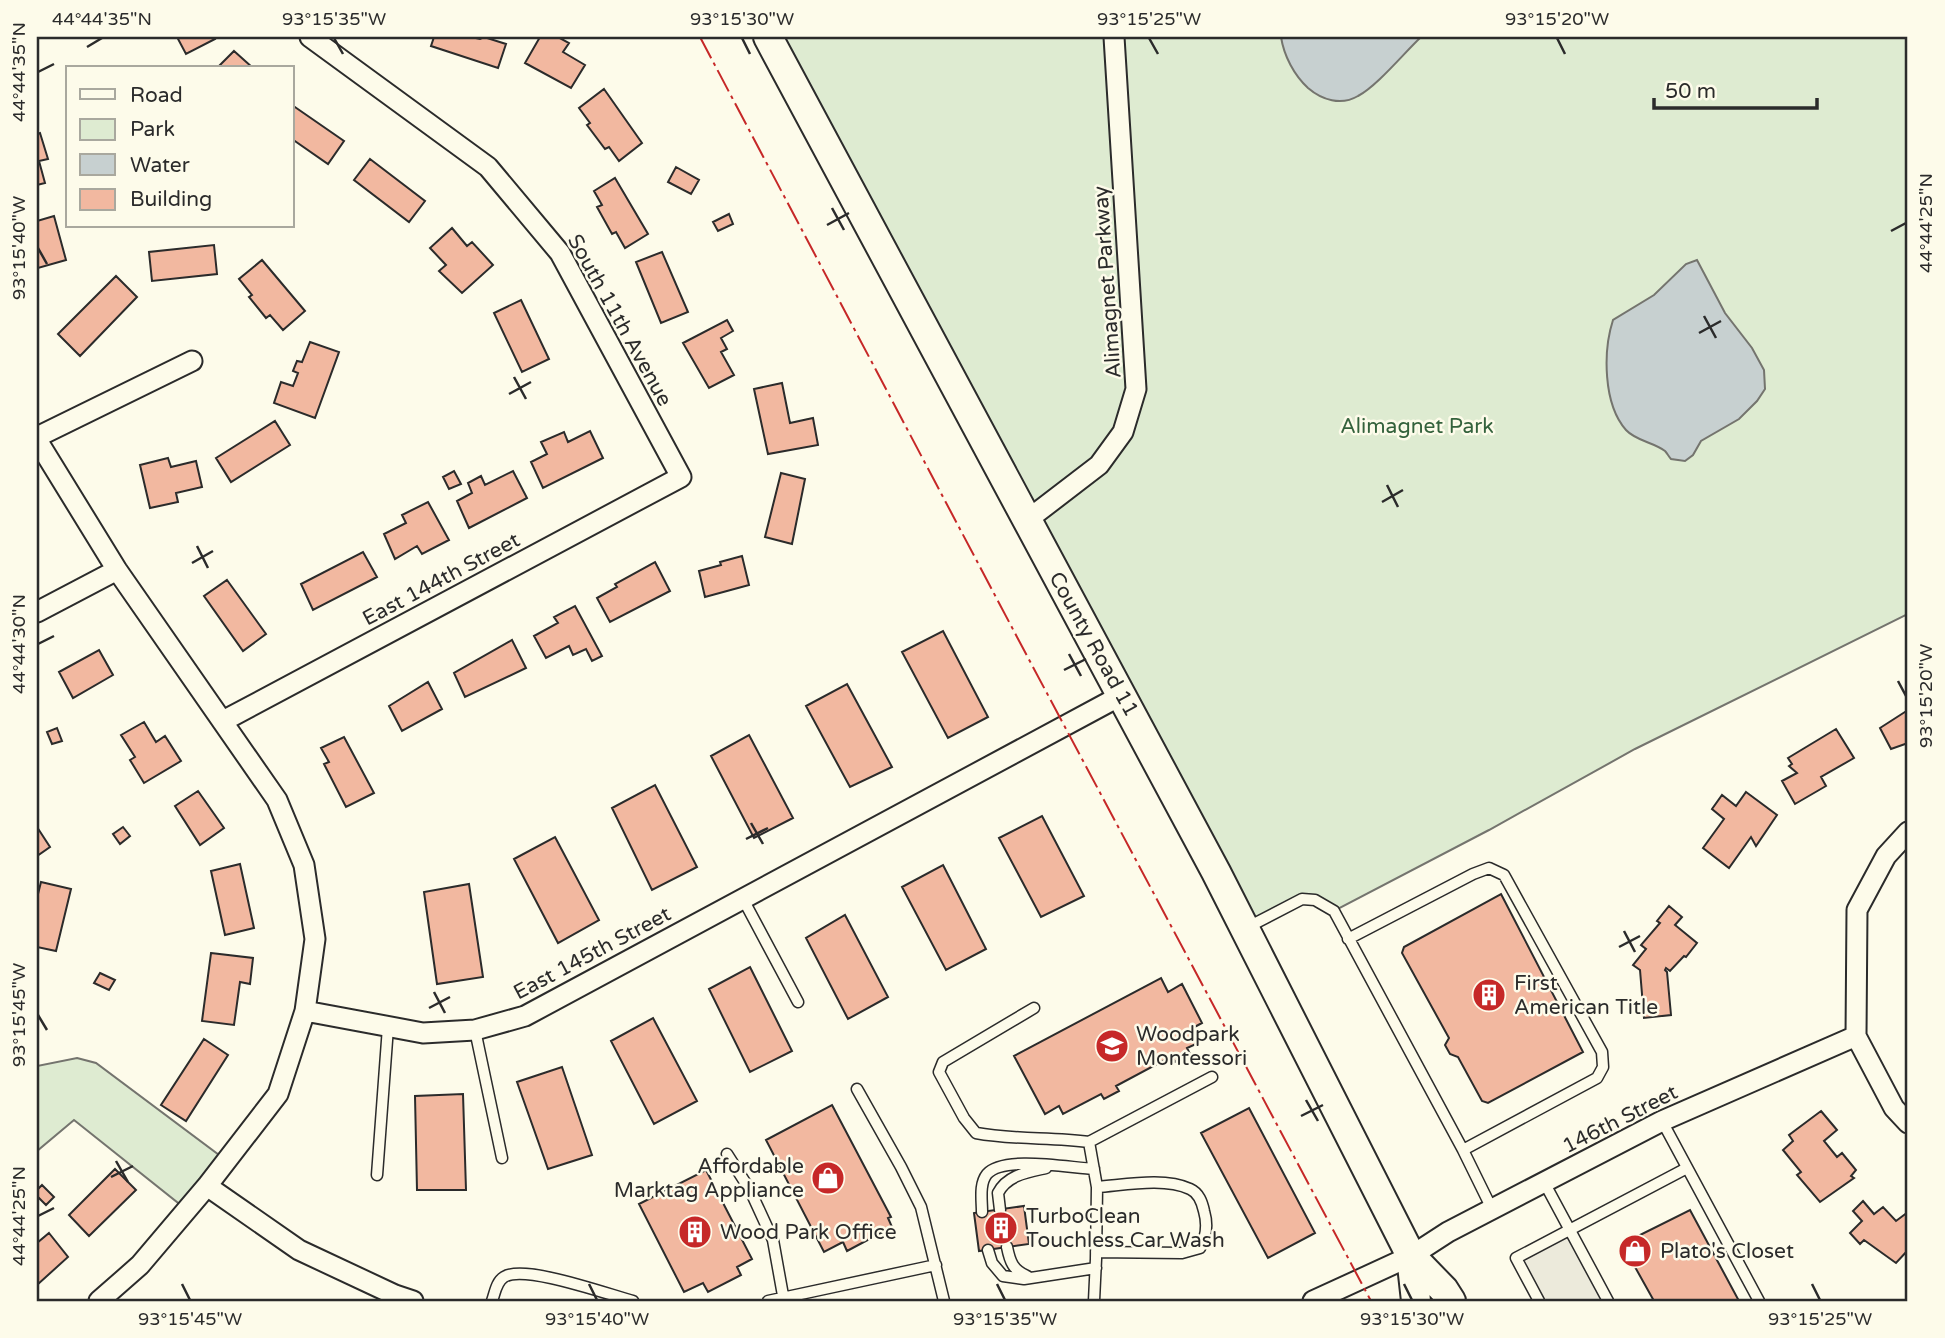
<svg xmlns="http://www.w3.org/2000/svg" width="1945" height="1338" font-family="'Varela Round',sans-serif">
  <rect width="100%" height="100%" fill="#fdfbea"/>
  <path fill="#deebd1" stroke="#74746e" stroke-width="2" d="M768 37H1908V614L1635 749 1489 830 1334 911 1302 899 1246 929Z
    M77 1058 96 1063 227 1161 187 1210 74 1120 37 1151V1066Z"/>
  <path fill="#eceadb" stroke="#74746e" stroke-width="2" d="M1570 1230 1608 1301H1539L1516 1258Z"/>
  <path fill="#c7d0d0" stroke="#74746e" stroke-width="2" d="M1281 37H1421C1404 53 1377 86 1358 96 1341 106 1322 100 1308 88 1294 75 1284 56 1281 37Z
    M1697 260 1725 313 1752 348 1764 370 1765 389 1757 401 1739 419 1701 441 1693 455 1685 461 1671 459C1669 457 1667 453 1665 451 1653 442 1636 441 1626 430 1603 404 1603 351 1613 320L1654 295 1686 264Z"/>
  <path fill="#f2b8a0" stroke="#2b2b2b" stroke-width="2" d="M177 37H214L215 39 186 54Z
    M434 37H471L480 39 484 37 506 44 498 68 431 46Z
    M540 37H558L569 43 563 52 585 65 571 88 525 63Z
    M234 51 253 68H217Z
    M604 89 642 143 619 161 609 147 605 149 587 125 590 123 579 108Z
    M292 105 344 141 328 164 292 139Z
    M40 133 48 159 39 161 45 183 37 185V134Z
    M370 159 425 201 409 222 354 180Z
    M676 167 699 180 691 194 668 182Z
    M615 178 648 234 625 248 616 232 612 234 597 207 602 205 594 191Z
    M729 214 733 224 718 231 713 222Z
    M54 216 66 260 38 268 37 221Z
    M452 228 467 246 472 242 493 265 462 293 439 271 446 265 430 248Z
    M214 245 217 274 152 281 149 252Z
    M662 252 688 312 661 323 636 262Z
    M262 260 305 311 283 330 270 315 266 318 249 297 252 295 239 279Z
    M116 276 137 297 80 356 58 334Z
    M521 300 549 359 522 372 494 313Z
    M727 320 733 331 721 338 727 349 721 352 734 375 709 388 683 343Z
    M310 342 339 352 315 418 274 403 281 382 293 386 298 373 293 371 297 361 302 362Z
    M782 383 790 423 813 418 818 445 768 454 754 389Z
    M275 421 290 445 231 482 216 458Z
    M590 431 603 458 543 488 531 462 547 454 541 442 564 432 568 442Z
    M168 458 171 467 196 461 202 487 176 493 178 502 150 508 140 465Z
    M454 471 461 484 449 489 443 477Z
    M513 471 527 498 469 528 457 501 472 493 468 483 481 476 485 485Z
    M781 473 805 479 792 544 765 537Z
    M428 502 449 540 422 554 417 546 395 559 384 534 406 523 402 515Z
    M363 552 377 577 313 610 301 584Z
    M742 556 749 585 705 597 699 571 721 565 720 562Z
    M655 562 670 591 610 622 597 598 617 587 615 584Z
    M227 580 266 634 243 651 204 596Z
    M575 606 602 656 592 661 586 649 573 655 569 646 546 658 534 636 558 623 554 617Z
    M943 631 988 717 948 738 902 652Z
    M512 640 526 668 465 697 454 673Z
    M99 650 113 675 73 698 59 672Z
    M428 682 442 709 402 731 389 706Z
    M847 684 892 767 850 787 806 706Z
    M1908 710V743L1891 749 1880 728Z
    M144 722 156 742 165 736 181 761 144 783 130 760 135 757 121 735Z
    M57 728 62 741 52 744 47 732Z
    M1836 729 1854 758 1821 777 1826 786 1795 804 1782 781 1797 773 1789 766 1792 764 1788 758Z
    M749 735 793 818 754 838 711 756Z
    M344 737 374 793 346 807 324 764 329 762 321 748Z
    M655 785 697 867 652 890 612 808Z
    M198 791 224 828 200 845 175 806Z
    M1746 792 1777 815 1756 846 1751 837 1729 868 1703 848 1724 819 1712 809 1722 795 1736 806Z
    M1042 816 1084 896 1041 917 999 838Z
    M37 827 50 847 37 856Z
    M123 827 130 836 120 844 113 834Z
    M555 837 599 920 558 943 514 859Z
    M240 864 254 928 225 935 211 871Z
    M943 865 986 949 946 970 902 887Z
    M41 882 71 889 56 951 37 947V898Z
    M469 884 483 977 437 984 424 892Z
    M1501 894 1583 1052 1488 1103 1482 1101 1458 1057 1450 1054 1445 1045 1449 1038 1402 953 1404 947Z
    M1669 906 1682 917 1675 925 1697 943 1686 957 1684 956 1670 971 1666 968 1665 970 1667 972 1671 1015 1644 1018 1640 970 1633 965 1646 949 1641 945 1660 923 1657 921Z
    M845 915 888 997 848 1019 806 938Z
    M211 953 253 958 250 984 240 982 234 1025 202 1021Z
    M750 967 792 1051 750 1072 709 989Z
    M100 973 115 980 109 990 94 983Z
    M1161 978 1168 992 1182 984 1202 1023 1189 1030 1196 1044 1187 1048 1190 1054 1175 1062 1172 1056 1116 1086 1119 1091 1104 1099 1101 1094 1063 1114 1059 1106 1045 1114 1014 1056Z
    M653 1018 697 1101 654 1124 611 1041Z
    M204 1039 228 1055 186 1121 161 1105Z
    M562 1067 592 1155 548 1169 517 1082Z
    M463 1094 466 1190H417L415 1096Z
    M832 1105 891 1217 888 1218 892 1227 847 1251 843 1242 824 1252 766 1140Z
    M1249 1108 1315 1233 1268 1258 1201 1133Z
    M1821 1111 1837 1130 1824 1141 1837 1157 1842 1153 1856 1170 1851 1176 1854 1178 1820 1202 1797 1175 1801 1172 1783 1150 1793 1141 1789 1135Z
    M115 1169 136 1190 89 1236 69 1215Z
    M706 1170 752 1259 737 1267 741 1275 708 1292 703 1283 684 1292 639 1204Z
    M42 1185 54 1197 46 1205 37 1196V1190Z
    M1863 1201 1874 1214 1883 1207 1896 1221 1908 1212V1250L1896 1263 1864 1240 1860 1244 1850 1233 1862 1221 1853 1211Z
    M1024 1206 1029 1244 979 1251 974 1213Z
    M1690 1210 1739 1301H1654L1630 1258 1636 1237Z
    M49 1233 68 1257 37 1285V1243Z"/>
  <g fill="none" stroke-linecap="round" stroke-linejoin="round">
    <defs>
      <path id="lane" d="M743 899 798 1002
        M1248 927 1302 899 1315 900 1334 911 1463 1150 1492 1209
        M1348 939 1473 874 1489 868 1504 875 1602 1052 1603 1067 1597 1078 1463 1150
        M1034 1008 943 1062 939 1072 964 1118 976 1133C1014 1140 1052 1137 1089 1142L1097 1187 1096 1259 1094 1301
        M475 1030 502 1158
        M857 1089 901 1167 921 1207 944 1301
        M1662 1121 1759 1301
        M1089 1142 1212 1077
        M727 1154 750 1190 773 1240 784 1301
        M377 1175 388 1027
        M1544 1182 1608 1301
        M1000 1210 998 1193C1007 1175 1028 1172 1046 1168
        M982 1212C982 1200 979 1184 987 1174 1004 1155 1070 1168 1094 1169
        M1007 1247C1010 1262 1013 1270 1027 1276
        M988 1250 992 1263 1003 1276 1024 1279 1096 1268
        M1096 1252 1182 1253 1200 1248C1207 1236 1208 1225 1204 1211 1202 1202 1199 1193 1190 1189 1164 1177 1125 1185 1097 1187
        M492 1301C495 1293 496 1282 504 1277 524 1264 607 1294 633 1301
        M768 1301 936 1265
        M1539 1301 1516 1258 1687 1168"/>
      <path id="street" d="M37 437 192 361
        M37 440 117 570 277 800 304 865 315 939 305 1011 278 1094 207 1186 140 1265 99 1301
        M1026 521 1099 465 1123 432 1136 389 1114 37
        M37 612 117 570
        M223 721 681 477 560 253 488 167 310 37
        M1908 832 1886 856 1857 910 1856 1036 1894 1108 1908 1123
        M305 1011 423 1033 475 1030 525 1016 1122 695
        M207 1186 299 1250 395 1295 413 1301
        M1313 1301 1411 1256 1448 1232 1662 1121 1856 1036"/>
      <path id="secondary" d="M768 37 1216 872 1411 1256 1444 1290 1451 1301
        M1411 1256 1416 1301"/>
    </defs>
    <use href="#lane" stroke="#2b2b2b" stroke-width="13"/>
    <use href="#street" stroke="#2b2b2b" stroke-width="23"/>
    <use href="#secondary" stroke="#2b2b2b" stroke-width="32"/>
    <use href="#lane" stroke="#fdfbea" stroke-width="10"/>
    <use href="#street" stroke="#fdfbea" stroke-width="19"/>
    <use href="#secondary" stroke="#fdfbea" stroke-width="28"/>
    <path stroke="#c62828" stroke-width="2" stroke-dasharray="24 5 3.5 5" stroke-linecap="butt" d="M700 37 1017 637 1371 1301"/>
  </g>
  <path fill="none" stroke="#2b2b2b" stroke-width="2.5" d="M334 38 343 54M742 38 750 54M1149 38 1158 54M1557 38 1565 54M87 47 102 38M38 72 54 64M832 208 844 230M827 225 849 213M1891 231 1906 223M38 248 47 264M1704 316 1716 338M1699 333 1721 321M514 377 526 399M509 394 531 382M1387 485 1398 507M1382 502 1403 490M197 546 208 568M192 563 213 551M38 644 54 636M1069 654 1081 676M1064 670 1086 659M1898 681 1906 696M751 823 763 844M746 839 768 828M1624 931 1635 952M1619 947 1640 936M434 992 445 1013M429 1008 450 997M38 1015 47 1030M1306 1100 1318 1121M1301 1116 1323 1105M116 1161 128 1182M111 1177 133 1166M38 1216 54 1208M182 1284 190 1300M589 1284 597 1300M997 1284 1005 1300M1404 1284 1412 1300M1812 1284 1820 1300"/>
  <defs>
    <symbol id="building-disc" viewBox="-11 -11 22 22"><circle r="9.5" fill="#c62828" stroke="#fdfbea"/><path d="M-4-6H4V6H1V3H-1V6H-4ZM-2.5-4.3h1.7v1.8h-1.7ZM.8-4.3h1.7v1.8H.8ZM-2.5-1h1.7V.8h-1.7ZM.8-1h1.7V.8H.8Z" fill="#fff"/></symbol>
    <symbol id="school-disc" viewBox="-11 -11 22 22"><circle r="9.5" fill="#c62828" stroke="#fdfbea"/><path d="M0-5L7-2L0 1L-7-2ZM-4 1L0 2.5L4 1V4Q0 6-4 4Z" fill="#fff"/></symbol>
    <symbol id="shop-disc" viewBox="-11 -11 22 22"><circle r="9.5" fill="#c62828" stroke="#fdfbea"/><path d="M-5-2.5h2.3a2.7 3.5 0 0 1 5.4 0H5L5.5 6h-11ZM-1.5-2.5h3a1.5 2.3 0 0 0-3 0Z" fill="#fff"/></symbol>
  </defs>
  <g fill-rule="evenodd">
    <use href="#building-disc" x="1470" y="976" width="38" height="38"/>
    <use href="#school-disc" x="1093" y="1027" width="38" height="38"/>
    <use href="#shop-disc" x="809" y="1159" width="38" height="38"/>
    <use href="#building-disc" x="982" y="1209" width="38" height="38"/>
    <use href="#building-disc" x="676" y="1213" width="38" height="38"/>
    <use href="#shop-disc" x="1616" y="1232" width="38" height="38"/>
  </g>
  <g text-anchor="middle" stroke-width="5" stroke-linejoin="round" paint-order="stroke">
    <g font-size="21" fill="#2b2b2b" stroke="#fdfbea">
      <text transform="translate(1107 282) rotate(-94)" y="7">Alimagnet Parkway</text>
      <text transform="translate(620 320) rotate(61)" y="7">South 11th Avenue</text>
      <text transform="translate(441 579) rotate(-28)" y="7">East 144th Street</text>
      <text transform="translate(1094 644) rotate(61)" y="7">County Road 11</text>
      <text transform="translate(592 953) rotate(-28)" y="7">East 145th Street</text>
      <text transform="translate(1620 1119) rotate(-27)" y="7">146th Street</text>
    </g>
    <g font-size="21" fill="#34623c" stroke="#fdfbea">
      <text x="1417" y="433">Alimagnet Park</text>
    </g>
    <g font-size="21" fill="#2b2b2b" stroke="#fdfbea" text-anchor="start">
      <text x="1514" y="990">First<tspan x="1514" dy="24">American Title</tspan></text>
      <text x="1136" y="1041">Woodpark<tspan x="1136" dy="24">Montessori</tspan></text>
      <text x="804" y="1173" text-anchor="end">Affordable<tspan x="804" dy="24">Marktag Appliance</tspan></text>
      <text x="1026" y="1223">TurboClean<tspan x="1026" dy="24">Touchless Car Wash</tspan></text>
      <text x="720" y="1239">Wood Park Office</text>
      <text x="1660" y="1258">Plato's Closet</text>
    </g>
  </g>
  <rect width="1945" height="1338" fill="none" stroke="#fdfbea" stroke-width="77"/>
  <rect x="66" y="66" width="228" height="161" fill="#fdfbea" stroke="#a9a89e" stroke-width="2"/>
  <rect x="80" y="89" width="35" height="10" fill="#fdfbea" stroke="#a9a89e" stroke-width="2"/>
  <text x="130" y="102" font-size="21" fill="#2b2b2b">Road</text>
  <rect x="80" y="119" width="35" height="21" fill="#deebd1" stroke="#a9a89e" stroke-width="2"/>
  <text x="130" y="136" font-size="21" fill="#2b2b2b">Park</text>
  <rect x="80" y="154" width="35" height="21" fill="#c7d0d0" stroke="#a9a89e" stroke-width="2"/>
  <text x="130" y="172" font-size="21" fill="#2b2b2b">Water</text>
  <rect x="80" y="189" width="35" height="21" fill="#f2b8a0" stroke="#a9a89e" stroke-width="2"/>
  <text x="130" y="206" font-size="21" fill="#2b2b2b">Building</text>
  <path d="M1654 98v10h163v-10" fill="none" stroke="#2b2b2b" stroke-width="3.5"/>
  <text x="1665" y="98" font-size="21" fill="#2b2b2b" stroke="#fdfbea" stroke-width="5" paint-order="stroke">50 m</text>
  <rect x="38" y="38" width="1868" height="1262" fill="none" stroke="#2b2b2b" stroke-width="2.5"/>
  <g font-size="18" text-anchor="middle" fill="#2b2b2b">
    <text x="102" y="25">44°44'35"N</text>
    <text x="334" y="25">93°15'35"W</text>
    <text x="742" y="25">93°15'30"W</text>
    <text x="1149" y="25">93°15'25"W</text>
    <text x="1557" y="25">93°15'20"W</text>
    <text transform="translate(19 72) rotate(-90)" y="6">44°44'35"N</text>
    <text transform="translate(1926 223) rotate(-90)" y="6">44°44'25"N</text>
    <text transform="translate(19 248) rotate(-90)" y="6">93°15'40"W</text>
    <text transform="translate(19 644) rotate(-90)" y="6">44°44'30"N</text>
    <text transform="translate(1926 696) rotate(-90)" y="6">93°15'20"W</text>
    <text transform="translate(19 1015) rotate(-90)" y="6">93°15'45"W</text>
    <text transform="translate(19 1216) rotate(-90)" y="6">44°44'25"N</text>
    <text x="190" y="1325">93°15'45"W</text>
    <text x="597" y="1325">93°15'40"W</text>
    <text x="1005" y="1325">93°15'35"W</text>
    <text x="1412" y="1325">93°15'30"W</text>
    <text x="1820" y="1325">93°15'25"W</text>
  </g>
</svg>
